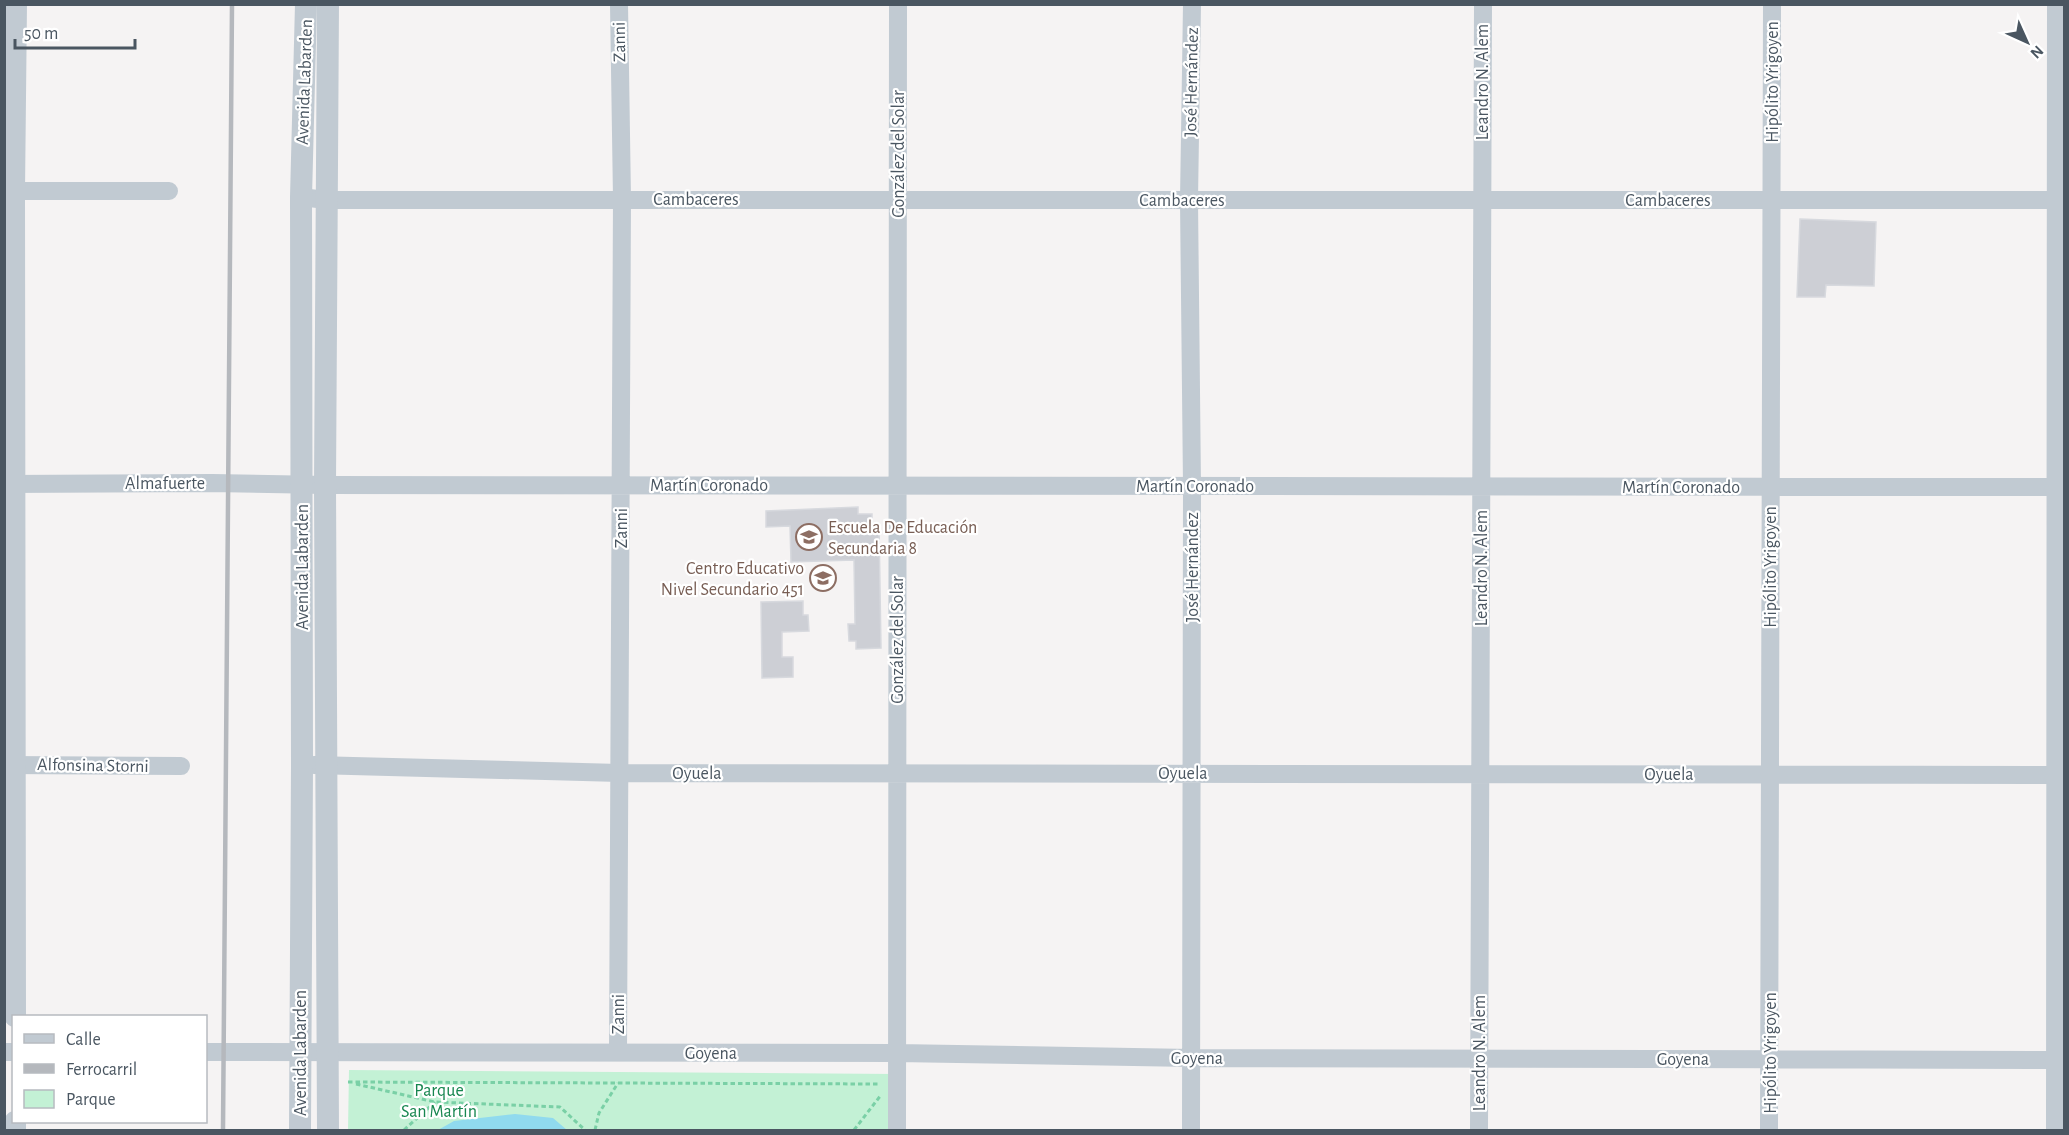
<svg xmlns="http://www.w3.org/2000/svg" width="2069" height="1135" font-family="'Alegreya Sans',sans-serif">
  <rect width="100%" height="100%" fill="#f5f3f3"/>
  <path fill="#c3f1d5" d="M349 1070 897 1074 896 1130H348Z"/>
  <path fill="#90daee" d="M515 1114 553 1118 567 1130H438L454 1121Z"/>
  <path fill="#cdcfd5" stroke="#d7d9de" stroke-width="1.5" d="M1800 219 1876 222 1874 286 1826 285 1825 297H1797Z
    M858 507V514H872V525H879L881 648 856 649V641H849L848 624H855L854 560 791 562 790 526 766 527V511Z
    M803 601V615H808L809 631 782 632V657H793V677L762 678 761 602Z"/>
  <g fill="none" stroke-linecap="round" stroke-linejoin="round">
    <path stroke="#7ad0a6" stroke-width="3" stroke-dasharray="4.5 3" stroke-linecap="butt" d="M348 1082 880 1084
      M356 1084 435 1102 560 1107 585 1130
      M404 1130 435 1102
      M595 1130 599 1113 618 1083
      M854 1130 881 1095"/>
    <path stroke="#c1cad2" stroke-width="18" d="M4 191H169
      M301 197 326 200H2064
      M4 484 212 483 325 485 2064 487
      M4 765 181 766
      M314 765 620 773 2064 775
      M4 1052H14
      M206 1052 897 1053 1192 1058 2064 1060
      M618 1052 622 199 619 4
      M897 1130 898 4
      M1191 1130 1192 486 1189 200 1192 4
      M1479 1130 1483 4
      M1769 1130 1772 4
      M2055 1130 2056 4"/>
    <path stroke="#c1cad2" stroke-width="22" d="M328 4 325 485 328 1130
      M15 1016 14 191 16 4
      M15 1130V1122
      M300 1130 302 766 301 197 306 4"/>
    <path stroke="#b5b8bd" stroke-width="4.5" d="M223 1130 232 4"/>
  </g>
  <defs>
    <symbol id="school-ring" viewBox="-11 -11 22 22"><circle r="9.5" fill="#fff" stroke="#8d6e63" stroke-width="1.5"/><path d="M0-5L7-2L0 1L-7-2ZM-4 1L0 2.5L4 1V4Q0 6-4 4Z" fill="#8d6e63"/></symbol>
  </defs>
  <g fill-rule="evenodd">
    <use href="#school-ring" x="794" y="522" width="30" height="30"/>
    <use href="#school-ring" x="808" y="563" width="30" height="30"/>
  </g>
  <g text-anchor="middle" stroke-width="4.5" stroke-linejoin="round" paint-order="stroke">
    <g font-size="18" fill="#4a5661" stroke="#fff">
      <text transform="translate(619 42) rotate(-91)" y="6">Zanni</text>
      <text transform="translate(304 82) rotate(-88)" y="6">Avenida Labarden</text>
      <text transform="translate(1191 82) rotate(-89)" y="6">José Hernández</text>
      <text transform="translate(1482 82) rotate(-90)" y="6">Leandro N. Alem</text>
      <text transform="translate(1772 82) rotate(-90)" y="6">Hipólito Yrigoyen</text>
      <text transform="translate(898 154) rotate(-90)" y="6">González del Solar</text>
      <text x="696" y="205">Cambaceres</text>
      <text x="1182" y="206">Cambaceres</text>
      <text x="1668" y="206">Cambaceres</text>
      <text x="165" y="489">Almafuerte</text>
      <text x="709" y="491">Martín Coronado</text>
      <text x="1195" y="492">Martín Coronado</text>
      <text x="1681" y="493">Martín Coronado</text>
      <text transform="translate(621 528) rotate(-90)" y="6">Zanni</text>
      <text transform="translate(302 567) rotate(-90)" y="6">Avenida Labarden</text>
      <text transform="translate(1192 567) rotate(-90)" y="6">José Hernández</text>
      <text transform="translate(1770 567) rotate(-90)" y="6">Hipólito Yrigoyen</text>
      <text transform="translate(1481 568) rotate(-90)" y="6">Leandro N. Alem</text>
      <text transform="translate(897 640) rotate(-90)" y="6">González del Solar</text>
      <text transform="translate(93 765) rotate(1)" y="6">Alfonsina Storni</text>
      <text x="697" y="779">Oyuela</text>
      <text x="1183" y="779">Oyuela</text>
      <text x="1669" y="780">Oyuela</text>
      <text transform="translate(618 1014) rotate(-90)" y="6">Zanni</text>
      <text transform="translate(300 1053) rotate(-90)" y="6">Avenida Labarden</text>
      <text x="711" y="1059">Goyena</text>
      <text transform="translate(1479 1053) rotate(-90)" y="6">Leandro N. Alem</text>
      <text transform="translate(1770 1053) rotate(-90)" y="6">Hipólito Yrigoyen</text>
      <text x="1197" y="1064">Goyena</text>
      <text x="1683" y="1065">Goyena</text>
    </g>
    <g font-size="18" fill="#785e54" stroke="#fff" text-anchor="start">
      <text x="828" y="533">Escuela De Educación<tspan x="828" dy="21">Secundaria 8</tspan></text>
      <text x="804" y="574" text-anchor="end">Centro Educativo<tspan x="804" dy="21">Nivel Secundario 451</tspan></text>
    </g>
    <g font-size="18" fill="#17864f" stroke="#fff">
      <text x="439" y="1096">Parque<tspan x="439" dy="21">San Martín</tspan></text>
    </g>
  </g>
  <rect width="2069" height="1135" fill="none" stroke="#4a5661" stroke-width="12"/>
  <rect x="12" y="1015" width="195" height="108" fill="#ffffff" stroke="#b7bbc0" stroke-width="1.5"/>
  <rect x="24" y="1034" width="30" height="9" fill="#c1cad2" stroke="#b7bbc0" stroke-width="1.5"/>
  <text x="66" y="1045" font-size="18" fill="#4a5661">Calle</text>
  <rect x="24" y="1064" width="30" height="9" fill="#b5b8bd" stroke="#b7bbc0" stroke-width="1.5"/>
  <text x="66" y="1075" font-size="18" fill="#4a5661">Ferrocarril</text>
  <rect x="24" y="1090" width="30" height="18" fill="#c3f1d5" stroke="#b7bbc0" stroke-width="1.5"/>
  <text x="66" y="1105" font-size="18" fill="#4a5661">Parque</text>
  <g transform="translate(2027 42) rotate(135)" stroke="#ffffff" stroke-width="4.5" paint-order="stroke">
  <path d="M0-4.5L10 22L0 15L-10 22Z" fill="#4a5661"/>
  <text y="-9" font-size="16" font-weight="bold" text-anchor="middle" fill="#4a5661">N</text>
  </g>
  <path d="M15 39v9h120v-9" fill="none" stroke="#4a5661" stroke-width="3"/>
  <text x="24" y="39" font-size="18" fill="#4a5661" stroke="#ffffff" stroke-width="4.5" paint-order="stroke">50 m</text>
</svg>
